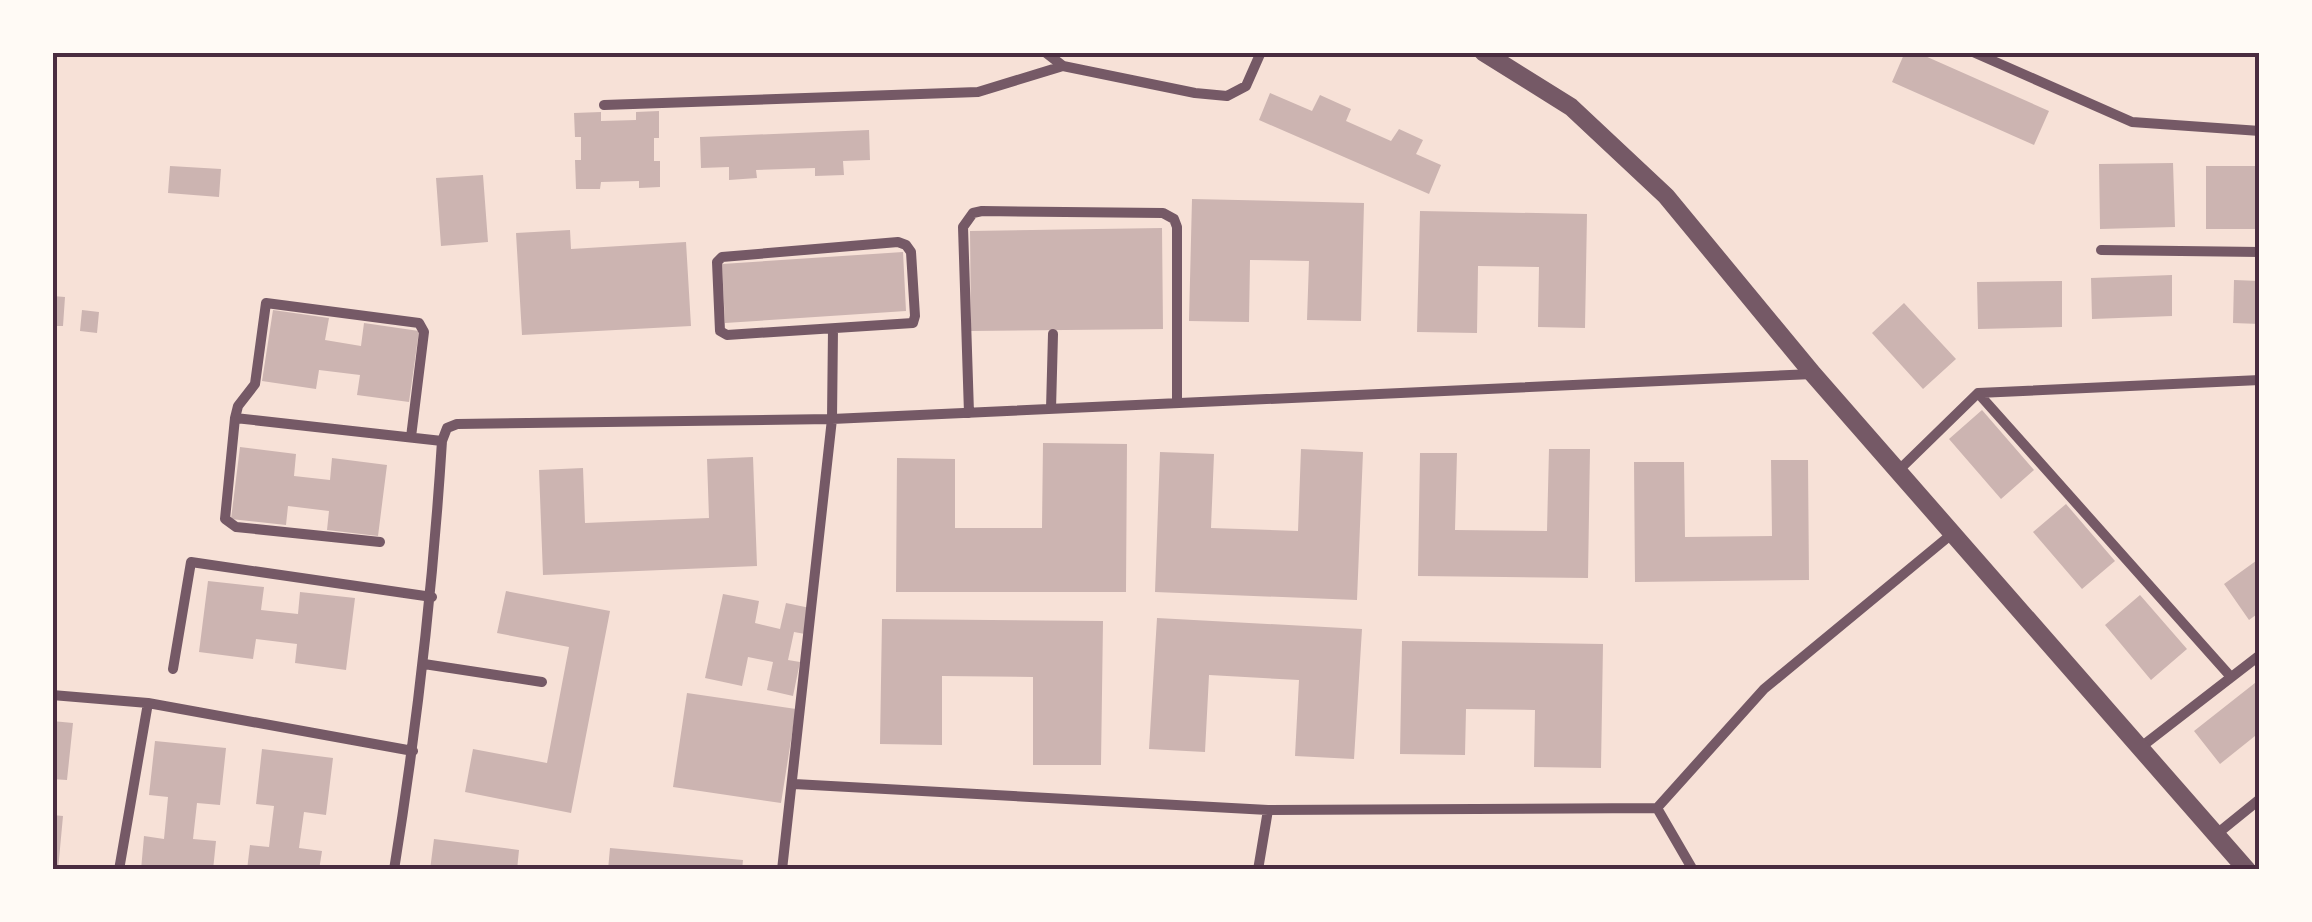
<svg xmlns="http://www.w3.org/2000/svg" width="2312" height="922" font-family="'Open Sans',sans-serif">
  <rect width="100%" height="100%" fill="#f7e1d7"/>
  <path fill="#ccb4b1" d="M1905 52H1916L2049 111 2034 145 1892 82Z
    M1270 93 1312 111 1320 95 1351 109 1346 121 1391 141 1399 129 1423 140 1416 154 1441 165 1429 194 1259 120Z
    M659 111V138H654V161H660V187L639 188V181L601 182 600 189H576L575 160H581V137H575L574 113 601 112V121L636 120V112Z
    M869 130 870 160 843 161 844 175 815 176V168L756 170 757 178 729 180V167L701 168 700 137Z
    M2173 163 2175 227 2100 229 2099 164Z
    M170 166 221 169 219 197 168 193Z
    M2206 166H2260V229H2206Z
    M483 175 488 242 441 246 436 178Z
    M1192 199 1364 203 1361 321 1307 320 1309 261 1250 260 1249 322 1189 321Z
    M1420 211 1587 214 1585 328 1538 327 1539 267 1478 266 1477 333 1417 332Z
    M1162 228 1163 329 971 331 970 231Z
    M570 230 571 249 686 242 691 326 522 335 516 233Z
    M903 252 906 311 725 323 722 264Z
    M2172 275V316L2092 319 2091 278Z
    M2234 280 2260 281V324L2233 323Z
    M2062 281V327L1978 329 1977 282Z
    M52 296 65 297 63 326H52Z
    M1904 303 1956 359 1923 389 1872 333Z
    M82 310 99 312 97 333 80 331Z
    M273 310 329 318 325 340 361 346 364 323 419 331 409 402 357 395 360 375 319 370 316 389 262 381Z
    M1982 410 2034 470 2001 499 1949 439Z
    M1043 443 1127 444 1126 592H896L897 458 955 459V528H1042Z
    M240 447 296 454 294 476 330 480 332 458 387 465 378 536 327 530 329 511 288 506 286 525 231 519Z
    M1301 449 1363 452 1357 600 1155 592 1160 452 1214 454 1211 528 1298 531Z
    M1549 449H1590L1588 578 1418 576 1420 453H1457L1455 530 1547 531Z
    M753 457 757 566 543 575 539 470 583 468 585 523 709 518 707 459Z
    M1771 460H1808L1809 580 1635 582 1634 462H1684L1685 537 1772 536Z
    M2066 504 2115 561 2082 589 2033 532Z
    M2260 558V612L2249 620 2224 584Z
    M208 581 264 587 261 610 298 614 300 592 355 598 346 670 295 663 297 644 256 639 253 659 199 652Z
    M506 591 610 611 571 813 465 792 473 749 547 763 569 647 497 633Z
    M723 594 759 601 755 623 780 629 786 603 810 608 805 634 794 632 788 660 800 662 793 696 767 690 773 662 748 657 742 686 705 678Z
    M2140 595 2187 649 2151 680 2105 625Z
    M1157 618 1362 629 1354 759 1295 756 1299 680 1209 675 1205 752 1149 749Z
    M882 619 1103 621 1101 765H1033V677L942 676V745L880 744Z
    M1402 641 1603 644 1601 768 1534 767 1535 710 1466 709 1465 755 1400 754Z
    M2260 679V732L2220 764 2194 731Z
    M687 693 796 709 781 803 673 787Z
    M52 721 73 723 67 780 52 779Z
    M155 741 226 748 220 805 197 803 193 839 216 841 213 870H141L144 836 164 839 168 797 149 795Z
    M262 749 333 758 326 815 304 812 299 848 322 851 319 870H247L250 845 269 847 274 806 256 804Z
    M52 815 63 816 58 870H52Z
    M434 839 519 850 517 870H430Z
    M610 848 743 860 742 870H608Z"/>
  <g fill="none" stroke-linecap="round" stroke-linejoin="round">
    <path stroke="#755966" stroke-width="10" d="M1045 52 1063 66 1195 93 1227 96 1246 86 1261 52
      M1973 52 2132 122 2260 131
      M604 105 978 92 1063 66
      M898 242 906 245 911 252 915 316 913 323 727 335 720 331 717 262 722 257Z
      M2101 250 2260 252
      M1051 409 1053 334
      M969 413 963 227 973 213 982 211 1163 213 1174 219 1177 227V403
      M235 418 442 441
      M1898 471 1978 393
      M380 542 236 527 225 519 235 418 238 406 255 384 266 303 419 323 424 332 411 437
      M424 664 542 682
      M173 669 191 562 432 597
      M2231 677 1978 393 2260 380
      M52 695 148 703 413 751
      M2141 747 2260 655
      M794 784 1268 810 1657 808 1693 870
      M1657 808 1764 689 1953 533
      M2218 833 2260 799
      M119 870 148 703
      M394 870C417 727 433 585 442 441L447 428 457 424 832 419 1813 374
      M782 870 832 419 833 329
      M1258 870 1268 810"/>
    <path stroke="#755966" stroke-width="18" d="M1483 52 1571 107 1666 196 1813 374 2247 870"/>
  </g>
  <rect width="2312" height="922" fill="none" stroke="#fffaf5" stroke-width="110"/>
  <rect x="55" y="55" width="2202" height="812" fill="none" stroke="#4a2c40" stroke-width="4"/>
</svg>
